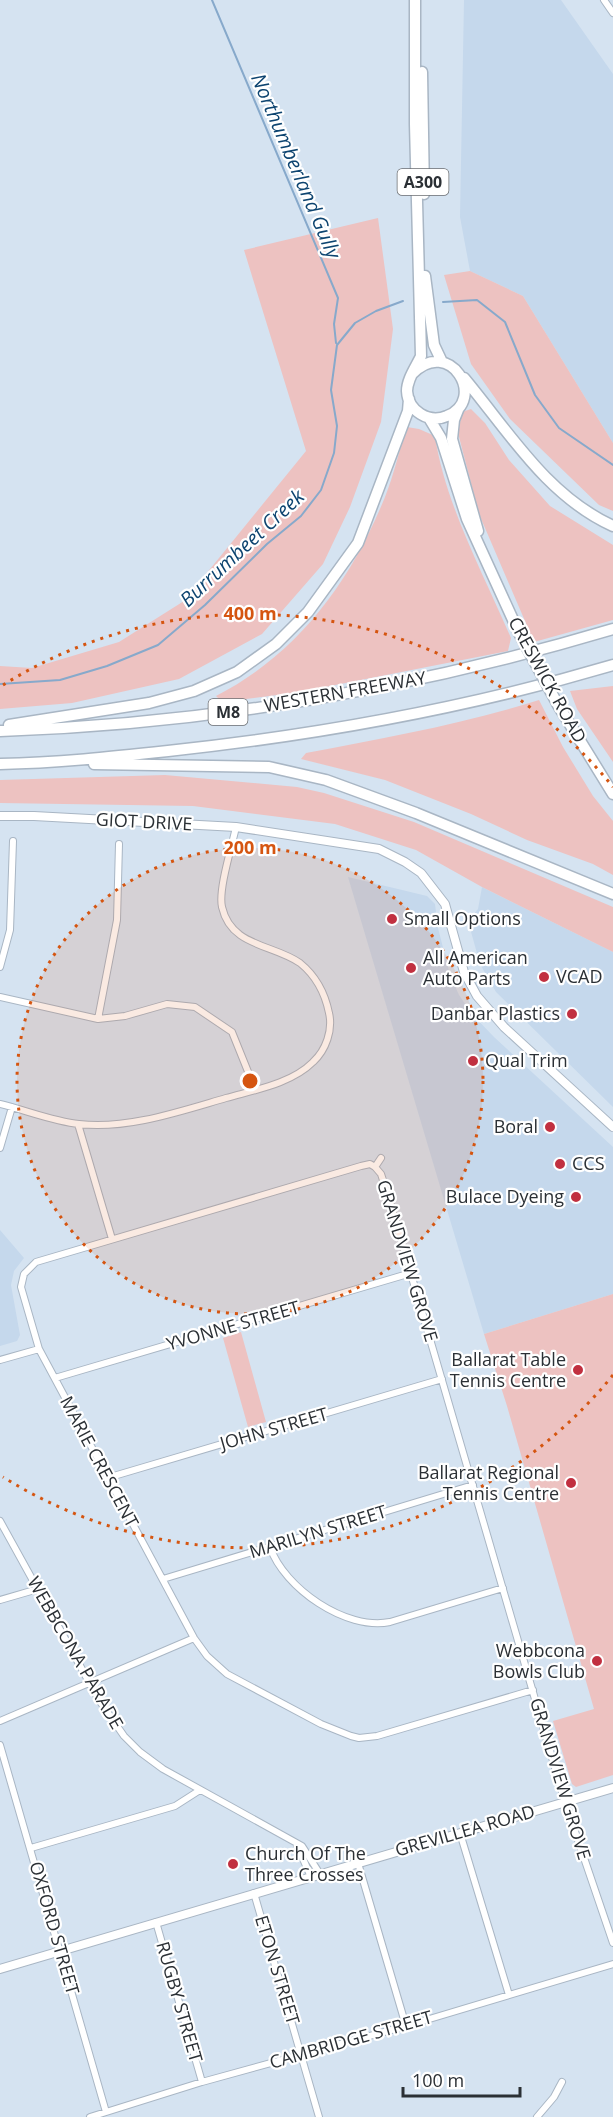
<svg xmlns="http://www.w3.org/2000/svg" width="613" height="2117" font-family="'Open Sans',sans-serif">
  <rect width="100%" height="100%" fill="#d5e3f1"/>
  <path fill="#c5d8ec" d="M464 0H561L613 74V443L523 296 470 271 460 217Z
    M348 877 427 896 435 904 438 928 450 975 459 995 472 1014 494 1037 613 1147V1294L484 1334Z
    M482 887 613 952V1107L496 992 480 964 468 921 478 909Z
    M0 1230 24 1258 14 1271 11 1285 20 1335 17 1341 0 1346Z"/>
  <path fill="#edc2c1" d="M378 218 393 329 381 422 350 507 323 564 262 634 179 679 72 703 0 709V666L32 668 119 642 184 601 306 451 244 250Z
    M470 271 523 296 613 443V511L599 505 510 419 471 364 444 275Z
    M471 409 485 423 509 460 550 506 613 545V620L534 642 479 514 458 433 462 412Z
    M407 427 419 429 435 436C445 504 484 575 511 638L508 651 300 692 222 702 216 696C298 654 351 581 385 497 394 475 399 450 407 427Z
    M613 686V762L577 709 570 691Z
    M539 700 563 747 593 796 613 821V875L593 864 527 840 471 814 385 780 301 759 306 753C384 738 463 724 539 700Z
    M165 775 297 787 324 793 414 822 613 907V952L482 887 416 850 335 824 193 806 0 803V780Z
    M613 1294V1775L576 1787 572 1784 553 1721 594 1709 507 1406 484 1334Z
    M241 1332 266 1422 248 1427 223 1338Z"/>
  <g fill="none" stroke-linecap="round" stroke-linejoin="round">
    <path stroke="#87a9cb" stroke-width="2" d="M212 0 338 298 334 324 336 343
      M443 302 477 300 505 322 535 395 559 428 613 465
      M0 684 60 680 107 666 158 645 205 605 267 544 301 516 321 490 334 453 337 426 331 390 337 345 355 323 376 311 403 301"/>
    <defs>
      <path id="street" d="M604 0 613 13
        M0 967 10 930 13 841
        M0 997 98 1019 125 1016 167 1004 195 1007 232 1032 255 1089
        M98 1019 117 920 119 844
        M0 1104C25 1110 55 1122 79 1124 126 1130 181 1111 226 1098 254 1090 291 1084 313 1062 326 1050 333 1030 329 1013 325 993 316 976 300 963 273 944 231 947 222 907 218 890 232 846 236 827
        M78 1124 112 1239
        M0 1148 12 1107
        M375 1167 370 1164 361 1166 36 1262 24 1274 21 1287 39 1349 194 1638 207 1656 227 1674 321 1724 351 1736 359 1738 377 1736 533 1690
        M375 1167 381 1174 390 1202 565 1802 613 1943
        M375 1167 381 1158
        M0 1360 39 1349
        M55 1378 411 1273
        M107 1478 442 1379
        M0 1521 99 1700 124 1736 140 1752 163 1769 302 1846 320 1874
        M270 1547C284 1588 346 1631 390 1622L503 1588
        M163 1579 473 1485
        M0 1600 38 1589
        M0 1721 194 1638
        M0 1745 106 2112
        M460 1833 509 1995
        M296 1843 311 1877
        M31 1848 175 1806 200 1790
        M358 1863 406 2026
        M254 1893 319 2117
        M156 1922 202 2082
        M90 2117 202 2082 406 2026 613 1964
        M537 2117 554 2097 562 2082"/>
      <path id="secondary" d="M0 816H34L236 827 379 849 405 862 421 873 445 904 464 972 477 996 504 1027 613 1127
        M0 1969 613 1788"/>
      <path id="highway" d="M422 72 424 194
        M425 276 434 345 442 362
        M412 374C450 335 488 400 447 416 429 424 408 411 407 391 407 379 416 367 421 356L415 124V0
        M464 378C509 432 547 496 613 526
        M458 410 454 420 452 439 478 531
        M429 418 441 438 467 519 519 633
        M558 705 613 794
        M9 725 149 703 194 691 237 672 276 644 308 612 358 543 408 411 409 399
        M0 731C209 724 412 689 613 629
        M0 764C56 763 112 757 168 751 318 735 468 708 613 665
        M94 764 269 767 326 780 416 813 613 894"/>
    </defs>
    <use href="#street" stroke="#a9b6c4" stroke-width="8"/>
    <use href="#secondary" stroke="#a9b6c4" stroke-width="10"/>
    <use href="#highway" stroke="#a9b6c4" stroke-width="13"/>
    <use href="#street" stroke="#fff" stroke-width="6"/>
    <use href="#secondary" stroke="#fff" stroke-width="8"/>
    <use href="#highway" stroke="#fff" stroke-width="10"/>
    <defs>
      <path id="highway-bridge" d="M519 633 558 705"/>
    </defs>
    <use href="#highway-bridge" stroke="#a9b6c4" stroke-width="13" stroke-linecap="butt"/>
    <use href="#highway-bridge" stroke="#fff" stroke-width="10"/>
  </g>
  <circle cx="250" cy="1081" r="233" fill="#d55510" fill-opacity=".12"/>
  <g fill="none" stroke="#d55510" stroke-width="3" stroke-dasharray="3 6">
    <circle cx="250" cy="1081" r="233"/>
    <path d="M613 1375A467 467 0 0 1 3 1477M3 685A467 467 0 0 1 613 787"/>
  </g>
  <g fill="#c13040" stroke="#fff" stroke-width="2">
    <circle cx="392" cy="919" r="6"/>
    <circle cx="411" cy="968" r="6"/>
    <circle cx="544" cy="977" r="6"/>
    <circle cx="572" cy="1014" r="6"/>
    <circle cx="473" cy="1061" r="6"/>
    <circle cx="550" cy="1127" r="6"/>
    <circle cx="560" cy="1164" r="6"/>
    <circle cx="576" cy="1197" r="6"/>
    <circle cx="578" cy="1370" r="6"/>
    <circle cx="571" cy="1483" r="6"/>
    <circle cx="597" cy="1661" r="6"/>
    <circle cx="233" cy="1864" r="6"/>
  </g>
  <g text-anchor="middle" stroke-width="4.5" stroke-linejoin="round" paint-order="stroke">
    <g fill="#fff" stroke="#6b6e72" stroke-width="1.5">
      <rect x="397.5" y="169" width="51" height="26" rx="4.5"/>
      <rect x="208.5" y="699" width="39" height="26" rx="4.5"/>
    </g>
    <g font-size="16" font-weight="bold" fill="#2b3035">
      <text x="423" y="188">A300</text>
      <text x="228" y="718">M8</text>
    </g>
    <g font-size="18" fill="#2b3035" stroke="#fff">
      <text transform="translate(547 680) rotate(61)" y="6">CRESWICK ROAD</text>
      <text transform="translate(345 692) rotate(-10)" y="6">WESTERN FREEWAY</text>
      <text transform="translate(144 822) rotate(3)" y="6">GIOT DRIVE</text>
      <text transform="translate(407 1261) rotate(73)" y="6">GRANDVIEW GROVE</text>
      <text transform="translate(233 1326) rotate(-16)" y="6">YVONNE STREET</text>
      <text transform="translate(274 1429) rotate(-16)" y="6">JOHN STREET</text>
      <text transform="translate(99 1462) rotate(62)" y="6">MARIE CRESCENT</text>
      <text transform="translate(318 1532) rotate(-17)" y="6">MARILYN STREET</text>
      <text transform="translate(75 1653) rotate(60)" y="6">WEBBCONA PARADE</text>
      <text transform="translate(560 1779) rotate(73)" y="6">GRANDVIEW GROVE</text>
      <text transform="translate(465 1831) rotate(-16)" y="6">GREVILLEA ROAD</text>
      <text transform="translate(54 1928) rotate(74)" y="6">OXFORD STREET</text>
      <text transform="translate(277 1970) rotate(73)" y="6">ETON STREET</text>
      <text transform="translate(179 2002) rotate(74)" y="6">RUGBY STREET</text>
      <text transform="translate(351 2040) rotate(-16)" y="6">CAMBRIDGE STREET</text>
    </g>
    <g font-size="18" fill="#2b3035" stroke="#fff" text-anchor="start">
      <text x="404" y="925">Small Options</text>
      <text x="423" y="964">All American<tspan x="423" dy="21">Auto Parts</tspan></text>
      <text x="556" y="983">VCAD</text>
      <text x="560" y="1020" text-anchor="end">Danbar Plastics</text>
      <text x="485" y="1067">Qual Trim</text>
      <text x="538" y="1133" text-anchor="end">Boral</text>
      <text x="572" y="1170">CCS</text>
      <text x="564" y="1203" text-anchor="end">Bulace Dyeing</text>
      <text x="566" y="1366" text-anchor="end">Ballarat Table<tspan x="566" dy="21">Tennis Centre</tspan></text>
      <text x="559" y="1479" text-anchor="end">Ballarat Regional<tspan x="559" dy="21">Tennis Centre</tspan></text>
      <text x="585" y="1657" text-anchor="end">Webbcona<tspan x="585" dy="21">Bowls Club</tspan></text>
      <text x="245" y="1860">Church Of The<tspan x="245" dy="21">Three Crosses</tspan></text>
    </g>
    <g font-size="20" font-style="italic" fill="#0d4470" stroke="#fff">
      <text transform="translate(296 166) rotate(67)" y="7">Northumberland Gully</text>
      <text transform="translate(242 548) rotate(-43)" y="7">Burrumbeet Creek</text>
    </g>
  </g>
  <circle cx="250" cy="1081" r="9" fill="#d55510" stroke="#fff" stroke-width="3"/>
  <g font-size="18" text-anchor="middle" font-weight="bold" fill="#d55510" stroke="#fff" stroke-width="4.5" stroke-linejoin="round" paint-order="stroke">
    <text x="250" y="620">400 m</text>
    <text x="250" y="854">200 m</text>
  </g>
  <path d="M403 2087v9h117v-9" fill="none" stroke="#2b3035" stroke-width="3"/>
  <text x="412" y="2087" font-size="18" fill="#2b3035" stroke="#ffffff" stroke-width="4.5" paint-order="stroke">100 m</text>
</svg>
